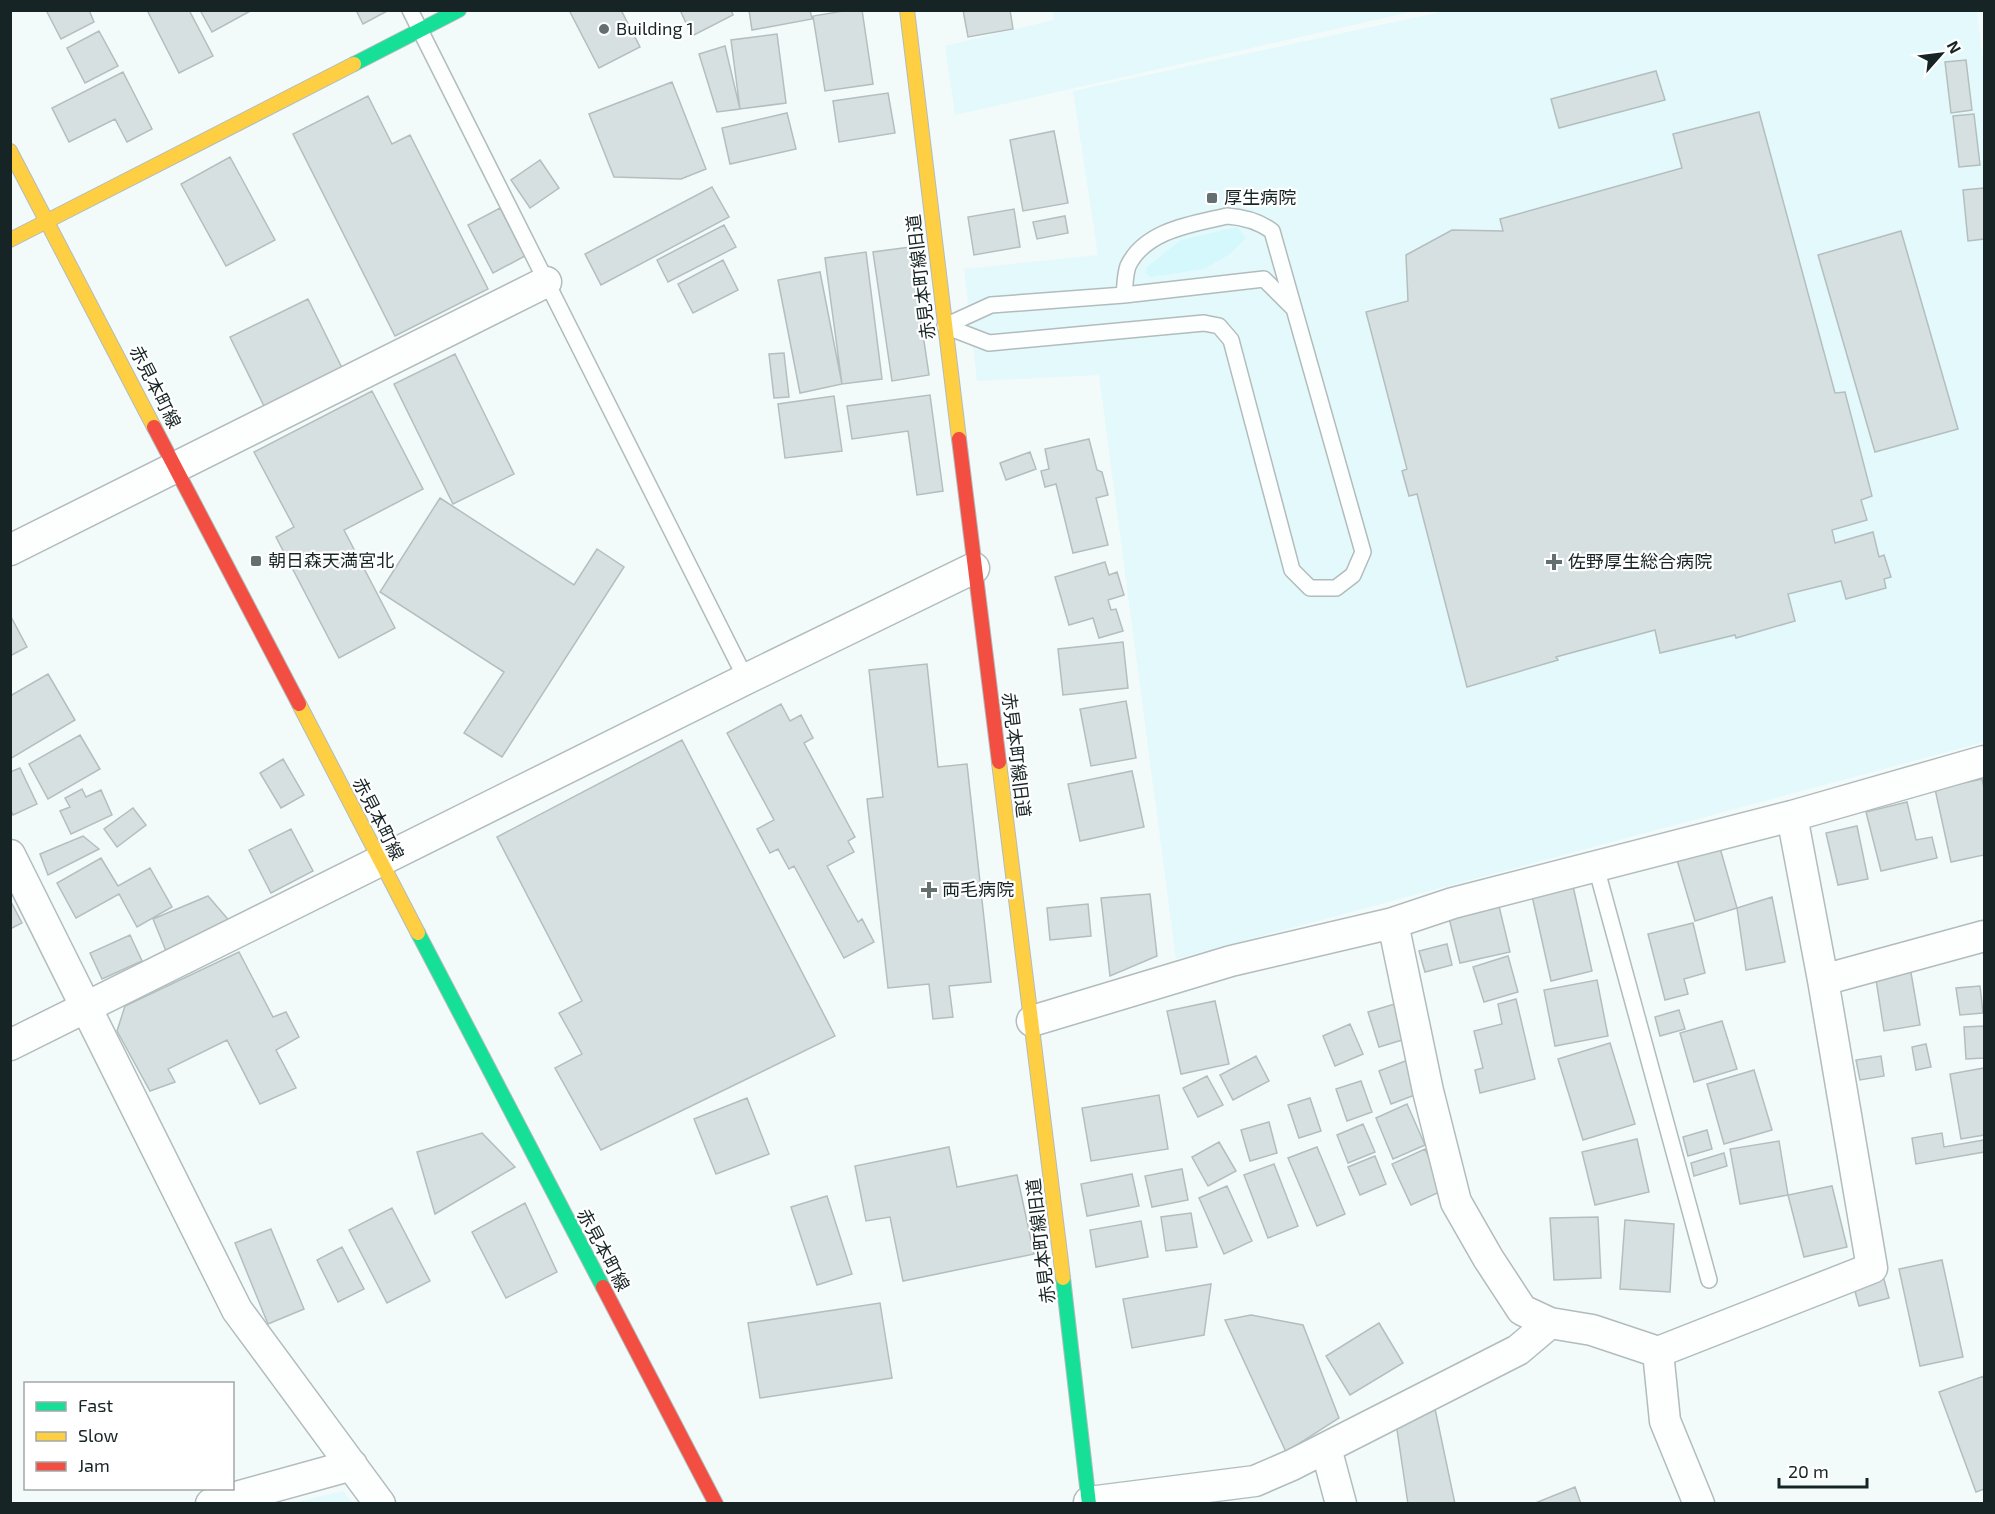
<svg xmlns="http://www.w3.org/2000/svg" width="1995" height="1514" font-family="'Exo 2','Noto Sans JP',sans-serif">
  <rect width="100%" height="100%" fill="#f2fafa"/>
  <path fill="#e3f9fc" d="M1052 11V10L1415 11 955 115 945 46 1054 20Z
    M1446 11H1977L1984 71V742L1176 959 1099 375 977 381 964 269 1098 255 1073 91Z
    M343 1491 352 1503H293Z"/>
  <path fill="#d4f8fc" d="M1237 227 1246 238 1230 254 1204 269 1151 277 1145 273 1147 267 1181 240Z"/>
  <path fill="#d6e0e1" stroke="#b4bebf" stroke-width="1.5" d="M46 10H89L94 22 61 39Z
    M147 10H189L213 56 179 73Z
    M200 10H252L212 32Z
    M356 10H389L363 24Z
    M569 10H621L640 47 599 68Z
    M680 10H731L733 15 692 36Z
    M749 10H810L812 19 752 30Z
    M849 10H862L873 84 825 91 813 16Z
    M963 10H1010L1013 29 968 37Z
    M99 31 118 66 85 83 67 48Z
    M777 34 786 103 740 109 731 40Z
    M725 46 740 109 717 112 699 54Z
    M1966 60 1972 110 1951 113 1945 62Z
    M1656 71 1665 100 1559 128 1551 99Z
    M123 72 152 129 127 142 115 119 69 142 52 108Z
    M672 82 706 169 681 179 614 177 589 114Z
    M888 93 895 133 839 142 833 101Z
    M368 96 392 144 410 135 488 289 395 336 293 134Z
    M1759 112 1835 393 1845 392 1872 496 1861 500 1867 520 1832 530 1835 543 1873 532 1879 557 1884 555 1891 577 1884 579 1886 588 1846 599 1841 581 1788 594 1795 621 1736 638 1735 635 1660 653 1655 630 1556 657 1558 660 1467 687 1417 494 1409 496 1402 471 1407 469 1366 312 1408 301 1406 255 1452 230 1503 231 1500 219 1682 168 1673 134Z
    M787 113 796 149 730 164 722 128Z
    M1974 114 1980 165 1959 167 1953 116Z
    M1054 131 1068 203 1023 211 1010 140Z
    M230 157 275 240 226 266 181 184Z
    M540 160 559 188 530 208 511 180Z
    M712 187 729 217 601 285 585 254Z
    M1984 188V239L1968 241 1963 190Z
    M500 208 525 256 493 273 468 225Z
    M1014 209 1020 247 974 255 968 217Z
    M1065 216 1068 233 1037 239 1033 222Z
    M724 225 736 247 668 282 657 260Z
    M1901 231 1958 429 1875 452 1818 255Z
    M910 247 929 375 892 381 873 252Z
    M866 252 882 379 842 384 825 258Z
    M723 260 738 290 693 313 678 284Z
    M820 272 842 384 800 393 778 280Z
    M308 299 342 368 264 406 230 337Z
    M784 353 789 397 774 398 769 354Z
    M455 354 514 474 453 504 394 384Z
    M372 391 423 489 344 530 395 628 339 658 276 537 294 527 254 452Z
    M930 395 943 491 917 495 908 431 852 439 847 406Z
    M834 396 842 451 785 458 778 404Z
    M1089 439 1097 470 1102 472 1108 495 1096 498 1108 545 1073 553 1056 484 1045 487 1041 471 1049 469 1045 449Z
    M1030 452 1036 469 1006 480 1000 463Z
    M440 498 574 585 597 549 624 567 502 757 464 733 504 672 380 592Z
    M1105 562 1109 575 1117 572 1124 595 1108 600 1111 610 1116 609 1123 631 1099 638 1093 618 1069 625 1055 577Z
    M10 615 27 647 10 656Z
    M1123 642 1128 688 1063 695 1058 649Z
    M927 664 938 767 967 764 991 982 949 986 953 1017 933 1019 929 984 888 988 867 799 883 797 869 670Z
    M48 674 75 720 10 759V696Z
    M1126 701 1136 758 1091 766 1080 709Z
    M781 704 790 721 801 715 813 738 804 743 855 837 848 841 854 852 827 866 858 922 862 919 874 942 844 958 794 866 789 869 778 849 770 853 757 829 774 820 727 733Z
    M80 735 100 769 48 799 29 764Z
    M682 740 835 1036 601 1150 555 1068 582 1054 559 1013 582 1001 497 837Z
    M283 759 304 795 281 808 260 773Z
    M20 768 37 804 13 815 10 808V772Z
    M1132 771 1144 827 1080 841 1068 784Z
    M1982 779 1984 788V855L1951 862 1935 789Z
    M82 789 86 797 101 790 112 815 71 834 60 811 70 807 65 798Z
    M1907 802 1916 840 1932 837 1937 858 1881 871 1866 812Z
    M133 808 146 825 117 847 104 829Z
    M1857 826 1868 879 1838 885 1826 833Z
    M291 829 313 871 271 893 249 850Z
    M83 836 99 849 48 875 40 854Z
    M1720 848 1737 908 1695 921 1677 860Z
    M101 858 118 886 150 868 172 907 137 927 119 894 76 918 57 883Z
    M1573 886 1592 971 1551 981 1532 896Z
    M1150 894 1157 956 1110 976 1101 898Z
    M208 896 232 924 166 951 153 919Z
    M1772 897 1785 962 1746 970 1737 908Z
    M10 900 22 923 10 929Z
    M1498 902 1510 952 1460 963 1448 914Z
    M1088 904 1091 936 1050 940 1047 908Z
    M1693 923 1705 973 1684 979 1688 994 1665 1000 1648 934Z
    M130 935 142 961 102 979 90 953Z
    M1447 944 1452 965 1425 972 1419 951Z
    M239 952 273 1017 286 1012 299 1037 276 1050 296 1088 260 1104 227 1040 168 1069 175 1082 150 1091 117 1031 125 1006Z
    M1508 956 1518 992 1484 1002 1473 967Z
    M1910 967 1920 1025 1884 1031 1875 973Z
    M1597 980 1608 1036 1555 1046 1544 990Z
    M1980 986 1983 1013 1960 1015 1956 988Z
    M1516 999 1535 1079 1480 1093 1475 1070 1483 1068 1474 1031 1502 1024 1498 1004Z
    M1215 1001 1229 1064 1181 1074 1167 1011Z
    M1398 1003 1409 1038 1379 1047 1368 1012Z
    M1679 1010 1685 1029 1660 1036 1655 1017Z
    M1722 1021 1737 1069 1694 1082 1680 1033Z
    M1350 1024 1363 1054 1335 1066 1323 1036Z
    M1984 1026V1058L1966 1059 1964 1027Z
    M1610 1043 1635 1124 1583 1140 1558 1059Z
    M1926 1044 1931 1067 1916 1070 1912 1047Z
    M1256 1056 1269 1081 1233 1100 1220 1075Z
    M1881 1056 1884 1076 1860 1080 1856 1060Z
    M1408 1060 1420 1093 1391 1104 1379 1071Z
    M1984 1068V1135L1961 1139 1950 1074Z
    M1754 1070 1772 1130 1724 1144 1707 1084Z
    M1207 1076 1223 1105 1198 1117 1183 1088Z
    M1361 1081 1372 1112 1347 1121 1336 1089Z
    M1159 1095 1168 1149 1091 1161 1082 1108Z
    M747 1098 769 1154 716 1174 694 1119Z
    M1310 1098 1321 1131 1299 1138 1288 1105Z
    M1407 1104 1425 1145 1393 1159 1376 1118Z
    M1269 1122 1277 1153 1250 1161 1241 1130Z
    M1363 1124 1375 1152 1348 1163 1337 1135Z
    M1707 1130 1712 1149 1688 1156 1683 1137Z
    M482 1133 515 1167 435 1214 417 1152Z
    M1942 1133 1944 1147 1984 1140V1152L1916 1164 1912 1138Z
    M1637 1139 1649 1192 1595 1205 1582 1152Z
    M1779 1141 1788 1195 1740 1204 1730 1149Z
    M1219 1142 1236 1171 1208 1186 1192 1157Z
    M949 1147 957 1187 1017 1175 1034 1254 903 1281 890 1217 866 1221 855 1166Z
    M1317 1147 1345 1214 1317 1226 1288 1158Z
    M1425 1149 1444 1190 1411 1205 1392 1164Z
    M1724 1153 1727 1166 1694 1176 1691 1163Z
    M1375 1156 1386 1184 1360 1195 1348 1167Z
    M1274 1164 1298 1226 1268 1238 1244 1175Z
    M1182 1169 1188 1200 1152 1207 1145 1176Z
    M1132 1174 1139 1206 1087 1216 1081 1184Z
    M1227 1186 1252 1241 1224 1254 1199 1198Z
    M1832 1186 1847 1247 1804 1257 1788 1195Z
    M827 1196 852 1274 817 1285 791 1207Z
    M525 1203 557 1272 506 1298 472 1232Z
    M392 1208 430 1281 387 1303 349 1230Z
    M1191 1213 1197 1247 1166 1251 1161 1217Z
    M1598 1217 1601 1278 1554 1280 1550 1218Z
    M1625 1220 1674 1224 1670 1292 1620 1289Z
    M1141 1221 1148 1257 1096 1267 1090 1230Z
    M271 1229 304 1309 268 1324 235 1243Z
    M342 1247 364 1289 338 1302 317 1260Z
    M1942 1260 1963 1357 1920 1366 1899 1269Z
    M1882 1272 1889 1298 1859 1306 1852 1280Z
    M1211 1284 1204 1335 1132 1348 1123 1299Z
    M880 1303 892 1378 760 1398 748 1323Z
    M1251 1315 1303 1325 1339 1418 1286 1452 1225 1320Z
    M1379 1323 1403 1363 1350 1395 1326 1356Z
    M1984 1376V1489L1976 1492 1939 1392Z
    M1434 1404 1455 1504H1408L1396 1423Z
    M1575 1487 1581 1504H1533Z"/>
  <g fill="none" stroke-linecap="round" stroke-linejoin="round">
    <defs>
      <path id="lane" d="M410 10 746 679
        M1227 216C1244 217 1258 221 1272 231L1363 552 1353 575 1336 588H1310L1292 570 1231 340 1219 326 1204 323 989 343 945 326 991 305 1124 295C1125 286 1125 274 1128 266 1145 230 1193 224 1227 216Z
        M1124 295 1264 279 1292 307
        M1596 867 1709 1280"/>
      <path id="street" d="M10 550 546 282
        M10 855 237 1310 380 1504
        M1393 923 1428 1091 1456 1202 1488 1258 1522 1310 1550 1323 1592 1330 1658 1352 1872 1268 1823 980 1792 816
        M1823 980 1984 936
        M1032 1021 1231 961 1393 923 1453 903 1792 816 1984 761
        M10 1045 746 679 974 568
        M1658 1352 1665 1421 1699 1504
        M1326 1448 1341 1504
        M1089 1502 1255 1481 1292 1465 1518 1350 1550 1323
        M211 1504 352 1465"/>
      <path id="fast" d="M354 64 459 10
        M418 933 603 1287
        M1063 1278 1089 1504"/>
      <path id="slow" d="M907 10 959 439
        M10 151 154 427
        M10 240 354 64
        M299 704 418 933
        M999 762 1063 1278"/>
      <path id="jam" d="M154 427 299 704
        M959 439 999 762
        M603 1287 716 1504"/>
    </defs>
    <use href="#lane" stroke="#b2bcbc" stroke-width="18"/>
    <use href="#street" stroke="#b2bcbc" stroke-width="33"/>
    <use href="#fast" stroke="#b2bcbc" stroke-width="16"/>
    <use href="#slow" stroke="#b2bcbc" stroke-width="16"/>
    <use href="#jam" stroke="#b2bcbc" stroke-width="16"/>
    <use href="#lane" stroke="#fdfefe" stroke-width="15"/>
    <use href="#street" stroke="#fdfefe" stroke-width="30"/>
    <use href="#fast" stroke="#16e098" stroke-width="14"/>
    <use href="#slow" stroke="#ffcf43" stroke-width="14"/>
    <use href="#jam" stroke="#f24e42" stroke-width="14"/>
  </g>
  <g fill="#646f70" stroke="#fff" stroke-width="2">
    <circle cx="604" cy="29" r="6"/>
    <rect x="1206" y="192" width="12" height="12" rx="3"/>
    <rect x="250" y="555" width="12" height="12" rx="3"/>
    <path d="M1551 553h6v6h6v6h-6v6h-6v-6h-6v-6h6z"/>
    <path d="M926 881h6v6h6v6h-6v6h-6v-6h-6v-6h6z"/>
  </g>
  <g text-anchor="middle" stroke-width="4.5" stroke-linejoin="round" paint-order="stroke">
    <g font-size="18" fill="#172425" stroke="#fff" text-anchor="start">
      <text x="616" y="35">Building 1</text>
      <text x="1224" y="204">厚生病院</text>
      <text x="268" y="567">朝日森天満宮北</text>
      <text x="1568" y="568">佐野厚生総合病院</text>
      <text x="942" y="896">両毛病院</text>
    </g>
    <g font-size="18" fill="#172425" stroke="#fff">
      <text transform="translate(921 277) rotate(-97)" y="6">赤見本町線旧道</text>
      <text transform="translate(155 387) rotate(63)" y="6">赤見本町線</text>
      <text transform="translate(1016 755) rotate(83)" y="6">赤見本町線旧道</text>
      <text transform="translate(378 819) rotate(63)" y="6">赤見本町線</text>
      <text transform="translate(1041 1241) rotate(-97)" y="6">赤見本町線旧道</text>
      <text transform="translate(603 1250) rotate(62)" y="6">赤見本町線</text>
    </g>
  </g>
  <rect width="1995" height="1514" fill="none" stroke="#172425" stroke-width="24"/>
  <rect x="24" y="1382" width="210" height="108" fill="#ffffff" stroke="#a2a7a8" stroke-width="1.5"/>
  <rect x="36" y="1402" width="30" height="9" fill="#16e098" stroke="#a2a7a8" stroke-width="1.5"/>
  <text x="78" y="1412" font-size="18" fill="#172425">Fast</text>
  <rect x="36" y="1432" width="30" height="9" fill="#ffcf43" stroke="#a2a7a8" stroke-width="1.5"/>
  <text x="78" y="1442" font-size="18" fill="#172425">Slow</text>
  <rect x="36" y="1462" width="30" height="9" fill="#f24e42" stroke="#a2a7a8" stroke-width="1.5"/>
  <text x="78" y="1472" font-size="18" fill="#172425">Jam</text>
  <g transform="translate(1941 54) rotate(62)" stroke="#ffffff" stroke-width="4.5" paint-order="stroke">
  <path d="M0-4.5L10 22L0 15L-10 22Z" fill="#172425"/>
  <text y="-9" font-size="16" font-weight="bold" text-anchor="middle" fill="#172425">N</text>
  </g>
  <path d="M1779 1478v9h88v-9" fill="none" stroke="#172425" stroke-width="3"/>
  <text x="1788" y="1478" font-size="18" fill="#172425" stroke="#ffffff" stroke-width="4.5" paint-order="stroke">20 m</text>
</svg>
